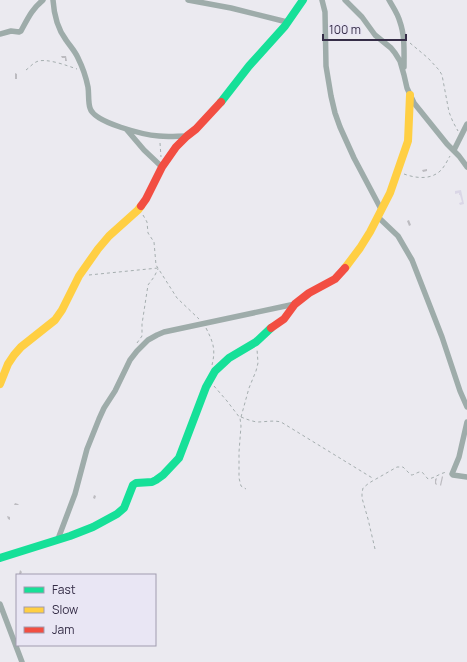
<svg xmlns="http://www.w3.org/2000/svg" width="467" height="662" font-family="Manrope,sans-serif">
  <rect width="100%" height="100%" fill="#ebeaf0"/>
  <path fill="#0003" d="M61 56H66L67 61H65V58H62Z
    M15 73 17 74V79H15Z
    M427 169V171L423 172 422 170Z
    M409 220 411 225 409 226 407 221Z
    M442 476 443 477 441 486 440 485Z
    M437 478 436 482 437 485 435 484V479Z
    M94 495 96 496 95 499 93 498Z
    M15 503 18 504 19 505H14Z
    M7 516 10 517V520L8 519Z
    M20 570 22 572 21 574 23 575 19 574Z"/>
  <path fill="#dad6e6" d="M461 190 464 204 460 205 459 203 462 202 460 195H459V193L455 194V191Z"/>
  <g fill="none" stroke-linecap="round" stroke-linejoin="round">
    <path stroke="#a5aeaf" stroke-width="1" stroke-dasharray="3 3" stroke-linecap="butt" d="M410 43 428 58 439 70 442 75 449 112 453 122 458 131
      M26 70C29 68 32 64 36 62 45 57 68 66 77 69
      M160 143 161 157
      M404 174C415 178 429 180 439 172 444 168 447 161 450 156
      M143 215 147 222 148 233 154 242 156 265 177 298 199 319
      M89 275 158 268
      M206 328C213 342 216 349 212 365
      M137 343 142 336V324L148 285 154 277 158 269
      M214 386 227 401 240 418 241 426 239 452V478L241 486 246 489
      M241 417C246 419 251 421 257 422 265 422 273 420 281 422L374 479
      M241 417 249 388 256 371 258 363 257 349
      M375 549 368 519 362 498V493L363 488 369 483 397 467H403L411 475C415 475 418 471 422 472L428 479C435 478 440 473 447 472"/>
    <path stroke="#9eacaa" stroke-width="5.5" d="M53 0C54 15 57 28 66 40 70 46 75 51 78 58 82 66 86 77 88 87 89 93 88 102 90 108 94 123 145 135 159 136 168 137 178 136 187 136
      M188 0 231 8 287 22
      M322 0 325 12 326 66 331 96 335 113 340 127 354 158 381 209
      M345 0 362 17 375 35 391 48 395 53 400 61 404 75 407 88 414 103 447 144 459 156 467 167
      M389 0C393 7 398 14 400 22 405 36 404 52 404 67
      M0 34 11 31 19 32 21 31C28 18 32 9 43 0
      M127 130 144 150 162 167
      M454 150 467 124
      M378 217 398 236 412 260 442 337 460 391 467 407
      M467 422 459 457 452 474 453 475 467 477
      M58 539 75 494 87 449 99 419 104 408 115 391 130 360 137 351 148 340 157 335 164 332 295 304
      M0 604 22 662"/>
    <path stroke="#16e098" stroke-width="8" d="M221 102 249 66 285 26 303 0
      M0 558 70 536 93 527 117 514 124 508 133 485 136 483 152 482 156 480 163 475 179 458 206 387 215 371 229 358 256 342 271 328"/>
    <path stroke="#ffcf43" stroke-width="8" d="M345 268 360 248 370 232 390 193 408 141 410 95
      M0 384 8 364 14 355 21 347 55 320 62 310 79 276 98 249 109 236 138 210 141 206"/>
    <path stroke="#f24e42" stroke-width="8" d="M141 206 146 199 162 167 176 147 187 136 196 129 221 102
      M271 328 284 319 295 304 309 293 335 279 345 268"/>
  </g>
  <rect x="16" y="574" width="140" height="72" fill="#e9e6f4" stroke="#a19caf"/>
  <rect x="24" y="587" width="20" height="6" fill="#16e098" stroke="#a19caf"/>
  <text x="52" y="594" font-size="12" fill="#352d47">Fast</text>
  <rect x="24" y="607" width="20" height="6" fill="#ffcf43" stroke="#a19caf"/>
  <text x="52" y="614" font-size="12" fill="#352d47">Slow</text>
  <rect x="24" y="627" width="20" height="6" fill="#f24e42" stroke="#a19caf"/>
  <text x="52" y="634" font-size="12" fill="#352d47">Jam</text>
  <path d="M323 34v6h83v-6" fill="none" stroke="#352d47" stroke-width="2"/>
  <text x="329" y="34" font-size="12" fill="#352d47" stroke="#e9e6f4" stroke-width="3" paint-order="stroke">100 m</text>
</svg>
